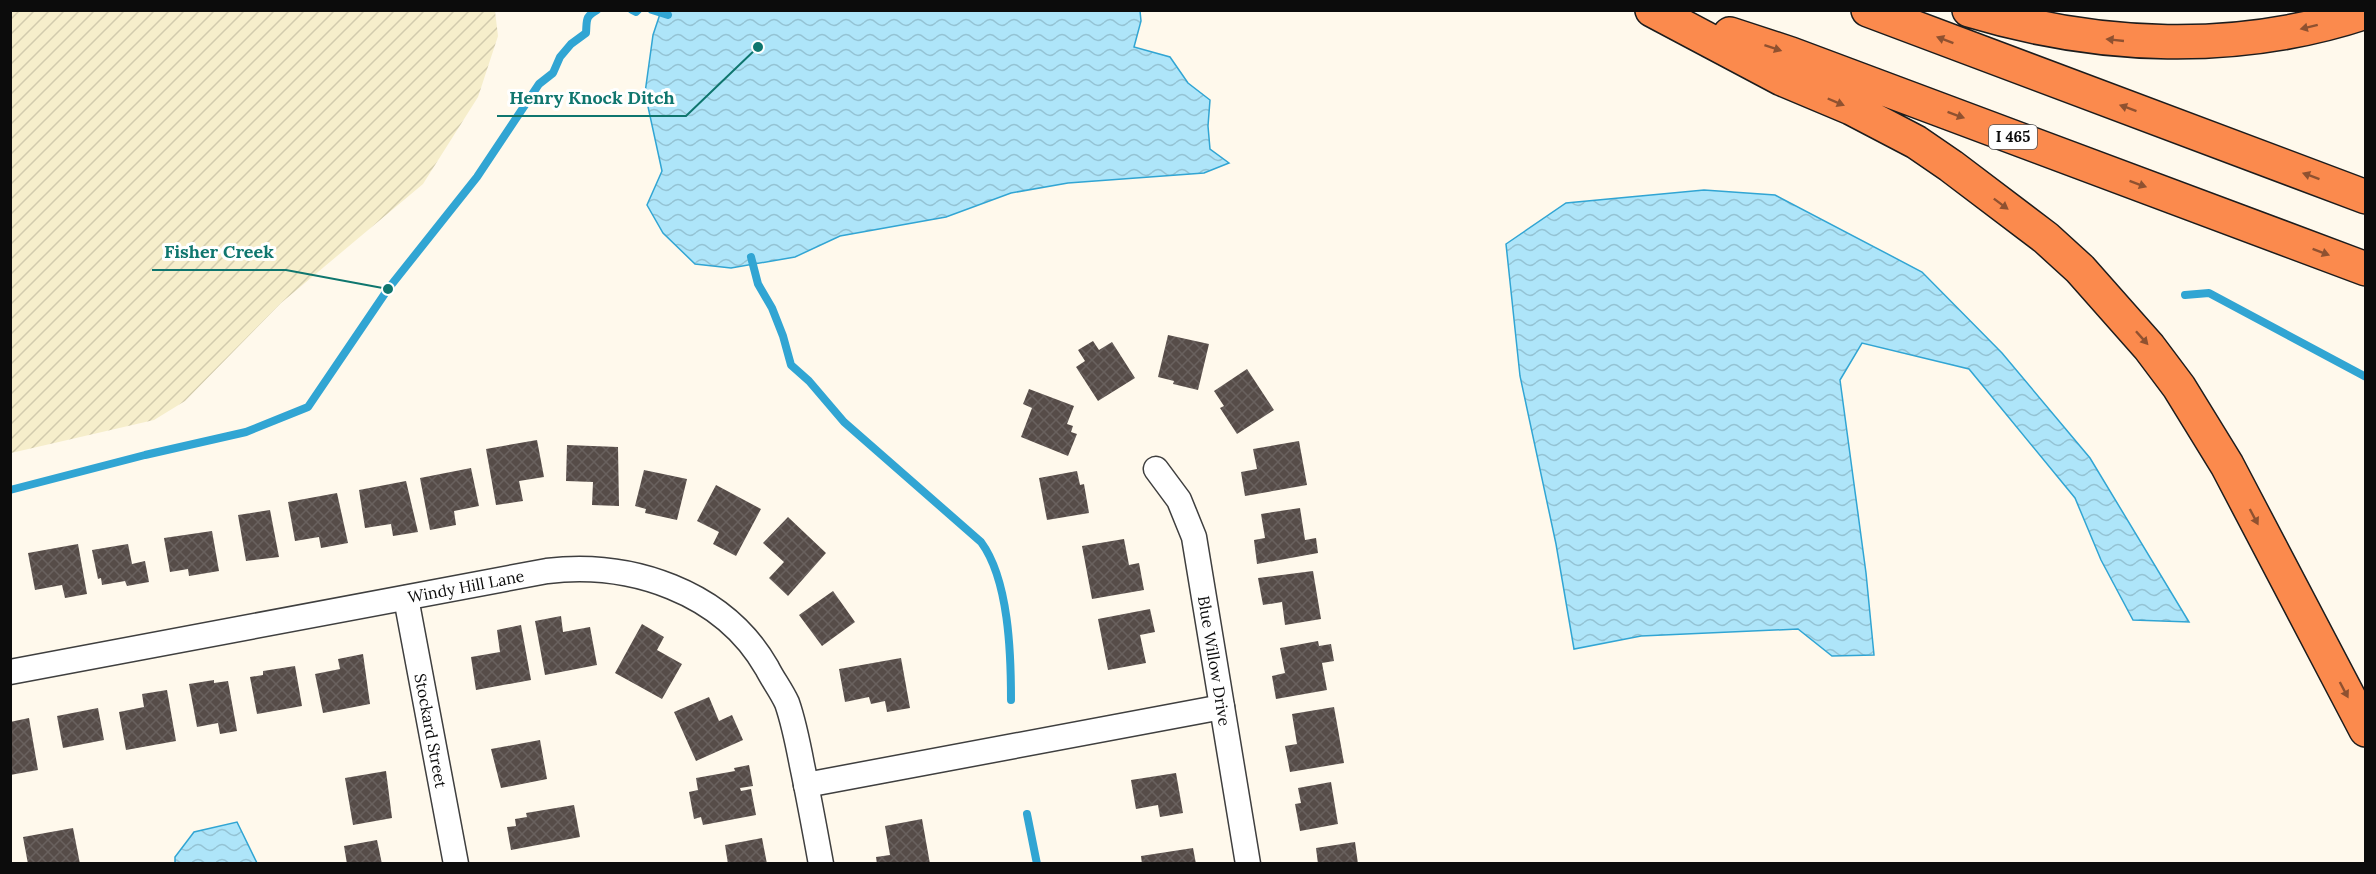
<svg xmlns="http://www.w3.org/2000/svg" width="2376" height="874" font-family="Lora,serif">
  <defs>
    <pattern id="farmland-furrows" width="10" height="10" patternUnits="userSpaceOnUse" patternTransform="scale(1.5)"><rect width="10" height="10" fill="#f6eecb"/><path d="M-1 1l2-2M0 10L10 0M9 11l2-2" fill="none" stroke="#d2cbad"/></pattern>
    <pattern id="water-waves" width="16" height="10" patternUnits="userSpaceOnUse" patternTransform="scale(1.5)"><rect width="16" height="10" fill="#aee5f9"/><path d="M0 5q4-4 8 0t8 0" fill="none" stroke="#94c3d4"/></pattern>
    <pattern id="building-cross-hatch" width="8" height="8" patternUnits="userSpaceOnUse" patternTransform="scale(1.5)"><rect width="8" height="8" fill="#564c48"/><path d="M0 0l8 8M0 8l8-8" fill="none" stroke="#69615e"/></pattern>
  </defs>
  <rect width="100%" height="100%" fill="#fff9ec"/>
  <path fill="url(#farmland-furrows)" d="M10 11H495L498 36 478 97 423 184 281 303 185 401 154 420 11 453Z"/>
  <path fill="url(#water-waves)" stroke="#31a5d3" stroke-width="1.5" d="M661 11H1140L1141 21 1134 47 1170 57 1188 83 1210 100 1208 126 1210 149 1229 163 1204 173 1068 183 1011 193 946 217 840 236 795 257 731 268 695 264 663 233 647 205 662 171 645 93 653 35Z
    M1704 190 1775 195 1922 272 2002 353 2090 458 2189 622 2133 620 2101 560 2075 498 1969 369 1862 343 1840 380 1866 573 1874 655 1832 656 1798 629 1641 636 1574 649 1556 544 1520 376 1506 244 1566 203Z
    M237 822 257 863H175V857L194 832Z"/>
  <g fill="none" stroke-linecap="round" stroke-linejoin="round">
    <path stroke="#31a5d3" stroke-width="8" d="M632 10 636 12 638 10
      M652 10 668 15
      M751 257 758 284 772 308 783 336 791 365 809 381 844 422 981 542C1009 580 1011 654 1011 700
      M2185 295 2209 293 2366 377
      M10 490 145 455 246 432 308 407 388 289 477 177 539 84 553 73 560 57 571 44 586 33C587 19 585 17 597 10
      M1027 814 1037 864"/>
  </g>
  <path fill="url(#building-cross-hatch)" d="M1168 335 1209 344 1198 390 1173 384 1174 381 1158 377Z
    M1093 341 1099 350 1112 342 1135 378 1098 401 1076 367 1085 361 1078 350Z
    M1247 369 1274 410 1237 434 1220 408 1224 406 1214 391Z
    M1029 389 1074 406 1067 424 1073 426 1071 432 1077 434 1068 456 1021 437 1032 408 1023 404Z
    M537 440 544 477 519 481 523 501 496 505 486 449Z
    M1299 441 1307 485 1245 496 1241 472 1257 469 1253 449Z
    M567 445 618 447 619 506 592 505 593 482 566 481Z
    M471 468 479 506 454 511 456 525 430 530 420 478Z
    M644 470 687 479 677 520 645 513 646 509 635 506Z
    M1077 471 1080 485 1084 484 1089 513 1047 520 1039 478Z
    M406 481 418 532 393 536 391 524 365 528 359 490Z
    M716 485 761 509 736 556 713 544 719 532 697 521Z
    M337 493 348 543 321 548 319 537 295 541 288 502Z
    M1300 508 1305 540 1316 538 1318 553 1257 564 1254 540 1265 538 1261 514Z
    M270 510 279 557 246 561 238 515Z
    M788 517 826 553 788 596 769 578 784 562 763 543Z
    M212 531 219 571 189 576 188 569 170 572 164 538Z
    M1124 539 1129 565 1139 563 1144 590 1092 599 1082 546Z
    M78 544 87 594 65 598 62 585 35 590 28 553Z
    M128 544 132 564 145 561 149 582 127 586 125 581 102 585 101 578 98 579 92 550Z
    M1313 571 1321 619 1285 625 1282 602 1263 605 1258 578Z
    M833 591 855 622 822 646 799 615Z
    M1150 609 1155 632 1140 635 1146 663 1108 670 1098 619Z
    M561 616 563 632 590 627 597 665 545 675 535 621Z
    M642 624 664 637 657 650 682 664 662 699 615 673Z
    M521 625 531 680 476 690 471 657 500 652 497 630Z
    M1318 641 1319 646 1331 644 1334 661 1322 663 1327 690 1276 699 1272 676 1285 673 1280 648Z
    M363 654 370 704 323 713 315 674 340 669 338 659Z
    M901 658 910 708 887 712 885 701 871 704 869 697 845 702 839 669Z
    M295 666 302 706 257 714 250 677 263 675V671Z
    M214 680V683L228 681 237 731 220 734 218 723 197 727 189 684Z
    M167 690 176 741 126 750 119 712 144 707 142 694Z
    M709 697 719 721 732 715 743 740 696 761 674 712Z
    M1334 707 1344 763 1290 772 1285 746 1297 744 1292 714Z
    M98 708 104 740 63 748 57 716Z
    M29 718 38 770 10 775V722Z
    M540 740 547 779 501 788 491 749Z
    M749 765 753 786 740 788 741 791 751 789 756 815 703 825 701 817 694 819 689 792 698 790 696 778 735 771 734 768Z
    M386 771 392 818 353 825 345 778Z
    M1176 773 1183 813 1160 817 1158 805 1136 809 1131 780Z
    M1331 782 1338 824 1300 831 1295 804 1301 803 1298 788Z
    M574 805 580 837 511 850 507 827 516 826 515 819 527 817 526 813Z
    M922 819 930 864H877L876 857 890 855 885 826Z
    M73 828 80 864H28L23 837Z
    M762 838 767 864H728L725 845Z
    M377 840 382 864H347L344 846Z
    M1355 842 1358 864H1318L1316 848Z
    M1193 848 1196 864H1142L1141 856Z"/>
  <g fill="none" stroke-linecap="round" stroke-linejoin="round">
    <defs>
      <g id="street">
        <path id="s1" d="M1156 469 1179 500 1194 537 1248 864"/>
        <path id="s2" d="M406 598 456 864"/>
        <path id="s3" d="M10 672 547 571C630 561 723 591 767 668 773 680 781 690 787 703 794 723 798 744 802 765 809 798 815 831 821 864"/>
        <path d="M806 785 1222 707"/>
      </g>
      <path id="highway" d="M1652 10 1782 79 1851 108 1916 142 1951 166 2046 238 2080 269 2149 347 2179 387 2227 465 2366 730
        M1868 10 2366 197
        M1969 10C2098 49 2237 55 2366 12
        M1730 34 1791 54 2366 269"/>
    </defs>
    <use href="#street" stroke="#3f3f3f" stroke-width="27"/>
    <use href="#highway" stroke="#1d1d1d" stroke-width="36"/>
    <use href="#street" stroke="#fff" stroke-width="24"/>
    <use href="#highway" stroke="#fb8a4d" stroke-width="33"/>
  </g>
  <defs><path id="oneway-solid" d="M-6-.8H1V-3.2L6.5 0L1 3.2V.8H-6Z" transform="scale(1.5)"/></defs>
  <g fill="#8f5130">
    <use href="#oneway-solid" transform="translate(2309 27) rotate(166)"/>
    <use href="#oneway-solid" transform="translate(1945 40) rotate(-159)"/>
    <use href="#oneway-solid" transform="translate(2115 40) rotate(-174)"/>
    <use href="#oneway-solid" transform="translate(1773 48) rotate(18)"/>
    <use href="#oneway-solid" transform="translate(1836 102) rotate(23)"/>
    <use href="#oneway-solid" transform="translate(2128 108) rotate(-160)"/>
    <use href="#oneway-solid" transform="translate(1956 115) rotate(20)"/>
    <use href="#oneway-solid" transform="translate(2311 176) rotate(-160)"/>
    <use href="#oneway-solid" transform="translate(2138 184) rotate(20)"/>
    <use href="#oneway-solid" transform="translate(2001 204) rotate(37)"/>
    <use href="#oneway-solid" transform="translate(2321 252) rotate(21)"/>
    <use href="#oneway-solid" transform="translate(2142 338) rotate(48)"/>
    <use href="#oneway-solid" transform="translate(2254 517) rotate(62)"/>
    <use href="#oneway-solid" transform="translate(2344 690) rotate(62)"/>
  </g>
  <g text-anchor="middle" stroke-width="6" stroke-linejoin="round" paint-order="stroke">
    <rect fill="#fff" stroke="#555" stroke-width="1.5" x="1989" y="125" width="48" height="24" rx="4.5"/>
    <g font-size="15" font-weight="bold" fill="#0c0c0c">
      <text x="2013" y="142">I 465</text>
    </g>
    <g font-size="16" fill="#0c0c0c" stroke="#fff">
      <text dy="6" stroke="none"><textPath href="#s3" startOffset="464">Windy Hill Lane</textPath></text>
      <text dy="6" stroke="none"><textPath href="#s1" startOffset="204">Blue Willow Drive</textPath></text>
      <text dy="6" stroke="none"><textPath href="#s2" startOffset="135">Stockard Street</textPath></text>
    </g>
  </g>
  <path fill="none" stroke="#0f766e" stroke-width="2" d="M758 47L686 116H497M388 289L286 270H152"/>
  <g fill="#0f766e" stroke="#fff" stroke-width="2">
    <circle cx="758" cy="47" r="6"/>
    <circle cx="388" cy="289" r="6"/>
  </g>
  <g font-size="18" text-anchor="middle" font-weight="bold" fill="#0f766e" stroke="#fff" stroke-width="6" stroke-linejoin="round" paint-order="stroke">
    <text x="592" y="104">Henry Knock Ditch</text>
    <text x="219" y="258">Fisher Creek</text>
  </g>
  <rect width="2376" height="874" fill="none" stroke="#0c0c0c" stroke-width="24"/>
</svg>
